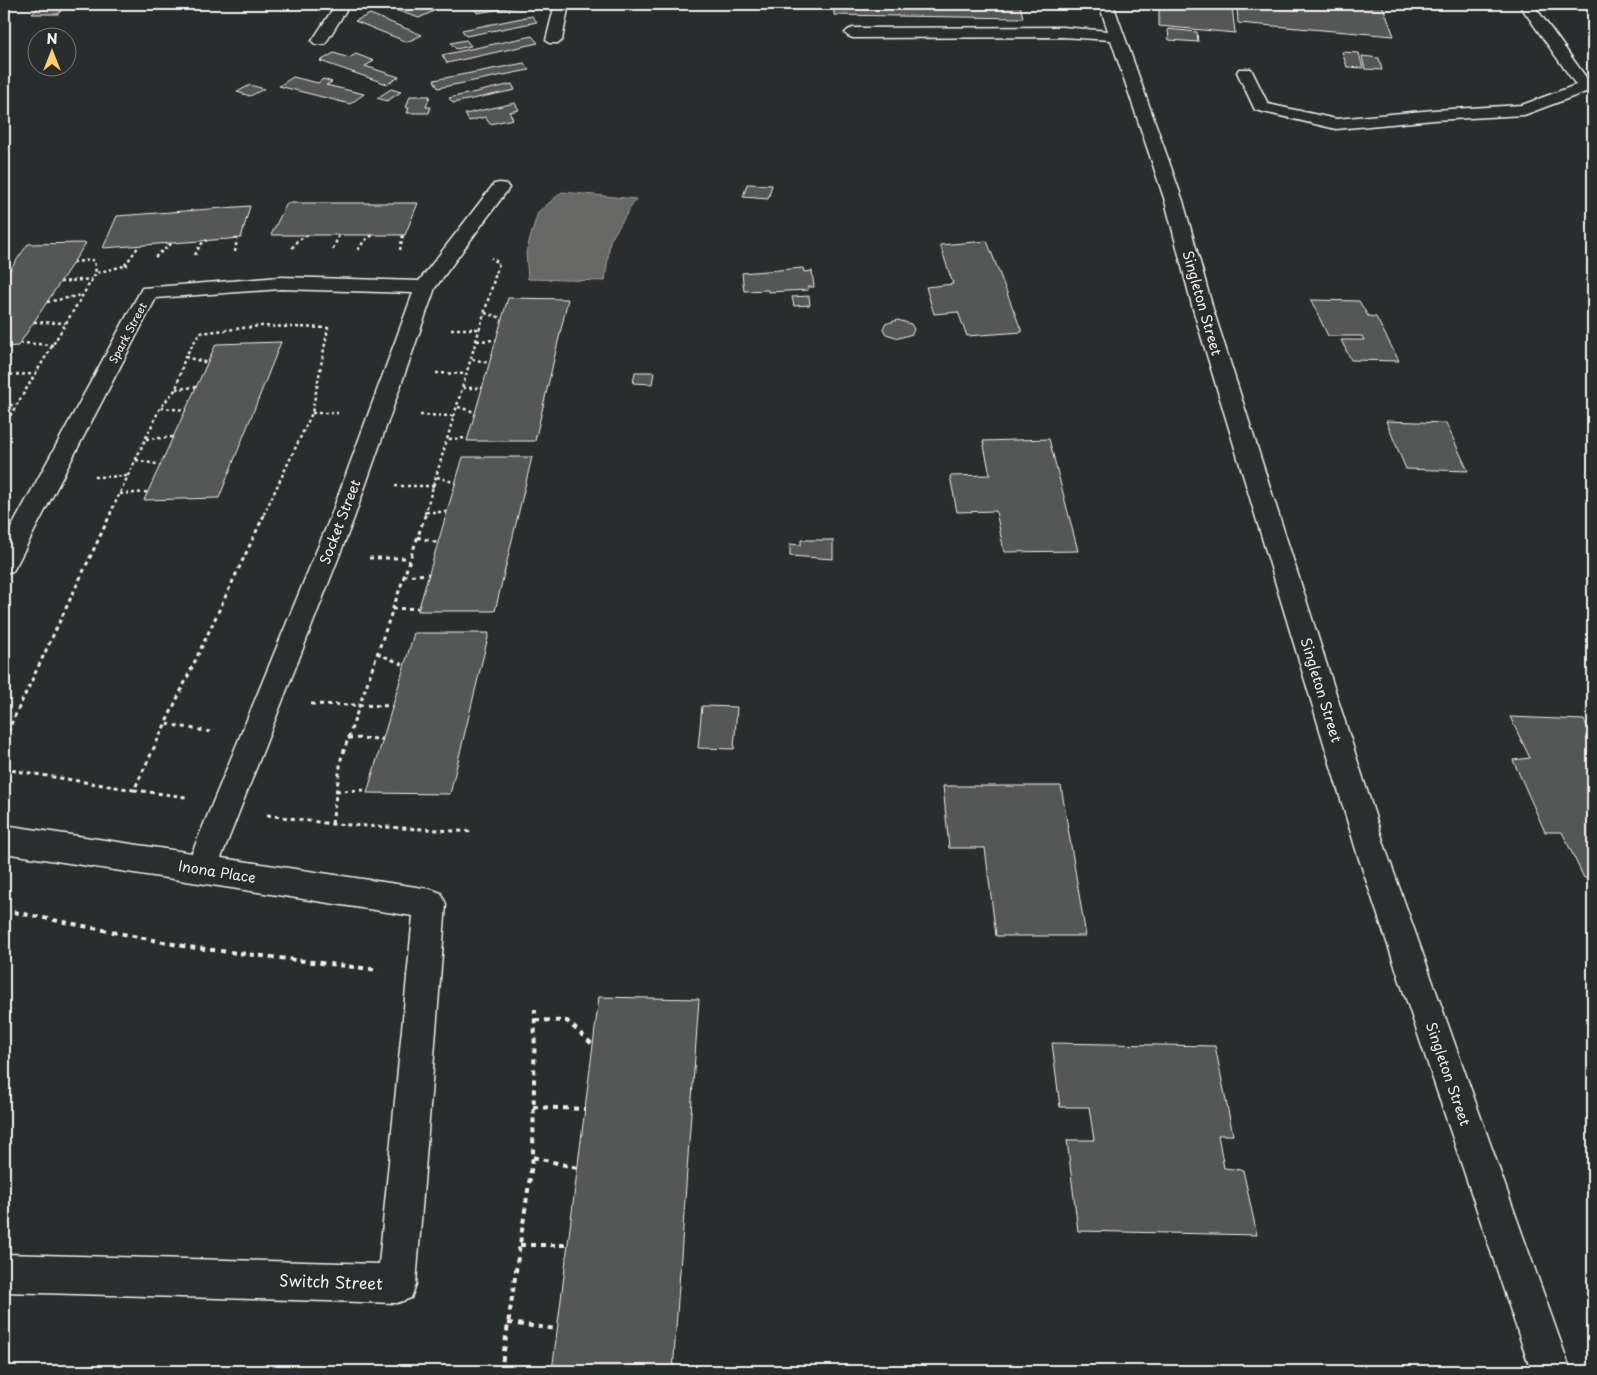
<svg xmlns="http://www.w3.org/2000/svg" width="1597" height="1375" font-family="'Playpen Sans',sans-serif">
  <rect width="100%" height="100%" fill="#2a2d2e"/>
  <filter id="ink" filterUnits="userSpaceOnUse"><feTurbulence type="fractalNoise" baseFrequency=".02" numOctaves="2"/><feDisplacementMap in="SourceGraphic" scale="10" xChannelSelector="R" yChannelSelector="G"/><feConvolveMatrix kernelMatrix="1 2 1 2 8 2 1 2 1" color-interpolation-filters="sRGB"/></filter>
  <g filter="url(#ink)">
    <path fill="#676866" stroke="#9f9f9a" d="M562 192 636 199 610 241 605 281 528 279 526 252 538 212Z"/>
    <path fill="#555756" stroke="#f4f1e8" d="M42 4H67L58 14H32Z
      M378 4H417H416L434 11 419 18Z
      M486 4H532L477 13 473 6Z
      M834 4H1020L1023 18 834 15Z
      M1159 4H1382L1394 36 1238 23 1237 6H1232L1235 33 1159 26Z
      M370 14 422 35 407 42 355 21Z
      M532 16 537 22 466 36 462 30Z
      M1168 29 1197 32 1198 42 1169 40Z
      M532 36 538 43 447 63 442 55Z
      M466 40 471 46 456 49 451 43Z
      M1342 52 1359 53 1363 68 1347 67Z
      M334 53 349 58 356 54 374 61 365 66 399 77 387 84 320 61Z
      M1362 56 1379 58 1382 70 1365 69Z
      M524 63 529 70 438 88 434 80Z
      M293 77 318 83 323 79 332 82 326 85 364 94 350 104 279 86Z
      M512 84 515 90 453 103 449 98Z
      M250 85 264 89 250 96 237 92Z
      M391 89 401 92 387 101 377 98Z
      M410 96H430L426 107H431L429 113H407L409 108H406Z
      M515 103 519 110 509 112 513 119 490 124 485 117 469 121 465 114Z
      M747 184 772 185 768 199 743 197Z
      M287 203H418L405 235H271Z
      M250 206 241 238 103 248 117 216Z
      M987 241 1022 332 967 336 958 312 934 314 926 287 953 284 940 245Z
      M86 243 18 346 4 347V278L28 244Z
      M803 268 804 272 812 271 814 287H808V290L768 292V290L744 291 742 273Z
      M809 296 810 305 794 306 792 297Z
      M508 298 568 299 535 441H467Z
      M1311 300 1359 301 1368 316 1376 317 1399 361 1351 360 1341 340H1364L1362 336H1328Z
      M898 320 911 324 914 329 912 334 899 338 886 334 883 329 885 324Z
      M281 342 219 498 144 500 216 344Z
      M635 372H654L652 384 633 383Z
      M1386 421 1446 423 1468 471 1406 469Z
      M1049 439 1078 551 1004 552 996 511 957 512 950 476 990 475 983 441Z
      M463 457H532L495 611H418Z
      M801 540H833V559L790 556V544L801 545Z
      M414 633H489L450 794 367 793Z
      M702 706 737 707 734 749 698 748Z
      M1510 717 1584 720 1593 739V878H1584L1562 832H1545L1513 760 1530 758Z
      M943 786H1061L1086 936H996L985 848H949Z
      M599 997 699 999 673 1371H552Z
      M1052 1043 1215 1046 1233 1135H1218L1224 1168 1243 1170 1257 1235 1078 1231 1067 1140H1094L1089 1107H1060Z"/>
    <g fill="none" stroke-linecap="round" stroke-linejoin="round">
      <defs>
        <path id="minor" d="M336 4H350L325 44H315L312 41Z
          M555 4H569L562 40 559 43H549L546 40Z
          M1099 4H1113L1183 201 1213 309 1387 853 1571 1371H1531L1357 853 1193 309 1165 201 1111 40 1062 37 853 38 848 36 845 33 848 30 853 28 1062 27 1108 31Z
          M1519 4H1533L1593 87 1591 90 1524 115 1434 120 1336 129 1255 110 1237 72 1239 69H1251L1268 104 1336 119 1434 110 1522 105 1576 85Z
          M500 183 506 184 509 188 435 288 354 518 221 858 430 889 441 893 446 904 416 1284 411 1298 397 1303 4 1292V1254L379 1264 413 916 4 853V825L192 853 330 518 413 293 281 289 156 298 17 564 13 571 4 573V541L142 288 281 277 419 281 494 184Z"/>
      </defs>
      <use href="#minor" stroke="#f4f1e8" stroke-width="3"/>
      <path stroke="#f4f1e8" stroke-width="2.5" stroke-dasharray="3 3" stroke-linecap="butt" d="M292 248 297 241 308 235
        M333 249 339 235
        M358 250 364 241 373 235
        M400 250 403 235
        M235 252 237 238
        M195 255 200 245 207 240
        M155 257 172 243
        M73 262 94 260 96 273
        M125 265 139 246
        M60 282 92 279
        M47 302 82 295
        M485 313 502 318
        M34 322 65 323
        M451 329H480
        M477 341 496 340
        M20 343 53 345
        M185 357 208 363
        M472 359 489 363
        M436 373 467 374
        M4 375 34 374
        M463 388H482
        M176 389 196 387
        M4 403 15 406
        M458 407 475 412
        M161 408 186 410
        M312 413H338
        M420 415 455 416
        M4 426 96 273 128 265
        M146 439 174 437
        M449 439 467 438
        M136 460 161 465
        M94 477 128 476
        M437 477 456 483
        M395 486H435
        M120 494 148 492
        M426 512H447
        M110 514 160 408 176 389 185 357 200 333 260 326 328 328 312 413 264 514
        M425 514 499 263 491 258"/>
      <path stroke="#f4f1e8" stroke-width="3" stroke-dasharray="4 4" stroke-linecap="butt" d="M417 537 438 543
        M369 558H409
        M403 576 429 574
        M392 609 418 608
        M377 653 404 665
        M311 704 393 706
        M167 724 211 732
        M348 738 383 739
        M4 739 111 513
        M4 769 134 790 265 513
        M134 790 186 797
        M336 791 368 790
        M267 815 332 824 474 832
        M332 824 341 759 426 513"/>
      <path stroke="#f4f1e8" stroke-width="4" stroke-dasharray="5 5" stroke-linecap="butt" d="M4 910 188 947 379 970
        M535 1020 567 1021 593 1045
        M533 1107 585 1109
        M533 1157 577 1168
        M520 1245H568
        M508 1323 557 1329
        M501 1371 533 1157 535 1009"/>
      <use href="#minor" fill="#2a2d2e" fill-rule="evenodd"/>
    </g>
  </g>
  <g text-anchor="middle" stroke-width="4.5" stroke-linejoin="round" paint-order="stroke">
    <g font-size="11" fill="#f4f1e8" stroke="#2a2d2e">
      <text transform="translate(128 333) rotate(-62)" y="4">Spark Street</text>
    </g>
    <g font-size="14" fill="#f4f1e8" stroke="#2a2d2e">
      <text transform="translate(1202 303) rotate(74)" y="5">Singleton Street</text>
      <text transform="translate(340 522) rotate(-69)" y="5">Socket Street</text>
      <text transform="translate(1321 690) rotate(73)" y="5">Singleton Street</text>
      <text transform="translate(217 872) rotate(9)" y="5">Inona Place</text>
      <text transform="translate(1448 1074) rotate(71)" y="5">Singleton Street</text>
    </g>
    <g font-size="16" fill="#f4f1e8" stroke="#2a2d2e">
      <text transform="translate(331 1282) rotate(2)" y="6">Switch Street</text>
    </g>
  </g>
  <rect width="1597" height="1375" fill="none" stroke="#2a2d2e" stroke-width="20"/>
  <rect x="10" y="10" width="1577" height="1355" fill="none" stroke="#f4f1e8" stroke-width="2" filter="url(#ink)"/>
  <g transform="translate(52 52)"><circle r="24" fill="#2a2d2e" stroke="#7b7b78"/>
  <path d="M0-4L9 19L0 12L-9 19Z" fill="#ffd166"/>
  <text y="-8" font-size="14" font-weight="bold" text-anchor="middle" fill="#f4f1e8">N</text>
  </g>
</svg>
